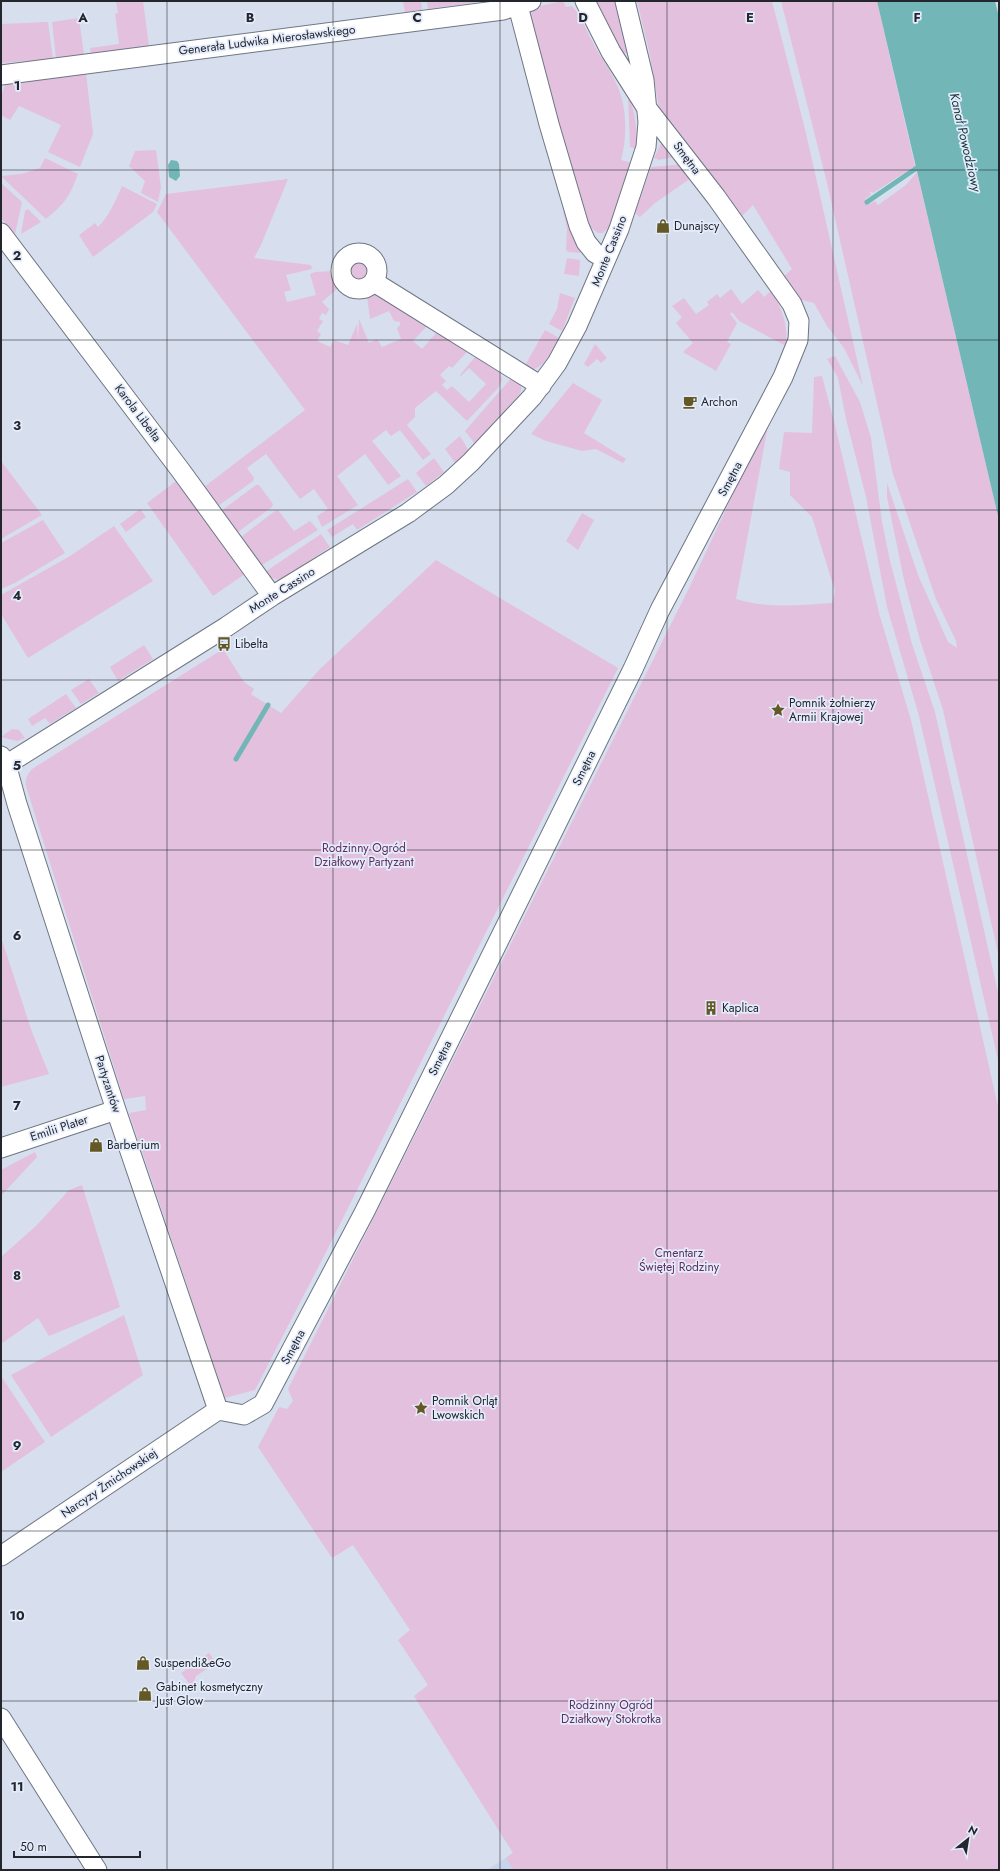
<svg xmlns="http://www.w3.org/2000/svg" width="1000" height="1871" font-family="Jost,sans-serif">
  <rect width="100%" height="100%" fill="#d7dfee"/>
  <path fill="#c9d4ea" d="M513 1853 524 1870H487Z"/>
  <path fill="#e2c0de" d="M116 1H143L149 46 91 54 90 48 119 44 115 14 118 13Z
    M403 1H421L422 10 405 12Z
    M427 1H487L428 9Z
    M563 1 566 7 572 6C581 15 586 30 592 41 600 57 613 73 619 90 627 110 627 139 621 160L632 163 611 225 603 233H598L590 227 526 15 531 8Z
    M593 1H617L629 52 624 54 620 52Z
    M637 1H772L805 129 863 386 844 348 827 326 814 303 794 298 782 278 792 269 753 205 742 216 667 123 659 108 649 51Z
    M781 1H877L915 166 873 193 869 191 871 195 865 199 869 204 875 201 878 205 906 185 917 172 999 520V957L943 710 920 640 904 580 887 497V483L918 575 948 642 957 648 956 641 936 599 893 474 827 183Z
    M79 18 84 55 56 59 52 22Z
    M48 22 53 59 1 63V24Z
    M86 73 93 134 80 167 48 152 61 125 19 106 10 120 1 115V97L6 81H29Z
    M628 94C635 112 638 130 636 149L630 147Z
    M661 144H664L679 156 659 160 654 158Z
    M156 150 161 187 158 202 141 193 145 181 129 166 135 151Z
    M45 158 78 174C69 198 65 203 46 219L1 176 21 174 40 168Z
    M685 164 694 176 655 203 640 217 635 213 651 167Z
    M288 179 261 245 254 258 311 265 312 269 286 275 291 290 284 292 287 302 316 295 310 274 315 272 332 271 334 282 338 288 322 302 329 309 326 315 322 313 319 319 323 321 317 331 321 334 317 341 330 347 334 340 348 345 357 324 358 341 359 319 369 343 377 339 382 347 401 339 397 328 400 325V322L394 321 389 311 370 319 367 297 377 293 427 326 413 341 422 349 437 332 467 352 452 368 449 366 440 375 446 381 442 385 447 390 452 386 469 402 486 384 469 368 461 376 460 375 475 357 500 373 502 380 498 388 467 421 436 391 415 408V417L407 425 431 454 423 460 400 430 391 436 386 430 372 441 401 476 388 485 365 454 337 476 358 505 322 527 317 516 328 509 314 489 300 499 266 454 247 468 254 478 253 481 218 506 204 487 305 410 157 212 166 194Z
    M1 183 22 202 15 234 1 218 2 212Z
    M122 186 157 204 153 212 93 257 79 235 95 223 98 227C109 216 116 200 122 186Z
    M28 209 41 222 21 234 25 211Z
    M572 209 580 253 568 252 566 250 567 228 563 211Z
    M567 258 580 260 579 276 564 274Z
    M347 271a12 12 0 1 1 24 0a12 12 0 1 1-24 0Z
    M731 289 742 304 758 290 764 297 772 290C782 311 788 322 786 346L739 321 732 312 730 314 737 323 727 342 731 344 716 371 683 352 693 343 676 323 682 317 672 306 684 298 696 314 709 305 707 302 717 294 720 298Z
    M560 293 575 298 562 331 549 324 557 309Z
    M545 330 559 338 558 339C549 354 543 374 523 369Z
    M595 344 607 358 601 363 597 359 588 367 584 364Z
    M835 356 860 402 871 438 882 522 890 561 912 644 935 712 999 997V1064L919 716 887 607 866 497 846 419 838 378 827 359Z
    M513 376C520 382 524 387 519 395L475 444 465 431Z
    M822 376 835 425 879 613 911 720 999 1111V1870H514L506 1858 513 1853 414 1696 428 1685 398 1640 410 1630 353 1545 332 1558 258 1447 279 1407 287 1409 293 1401 288 1389 691 584 770 415 736 599C768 609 799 605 832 603L835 591 812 517 790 495V472L779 469 784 432 812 433 814 377Z
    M573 383 602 400 584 433 626 459 623 463 596 449 582 451 546 441 531 434Z
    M460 436 469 451 455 463 445 449Z
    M434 458 444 472 426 486 416 473Z
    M1 461 42 515 1 539Z
    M408 479 417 492 357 530 353 524 332 537 327 530Z
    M176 481 245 574 213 596 147 503Z
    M256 485H259L273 504 272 507 238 532 221 511Z
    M140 509 146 517 126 532 120 524Z
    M278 510 294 531 310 521 318 530 262 565 241 537 275 511Z
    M582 513 594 520 578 550 566 541Z
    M43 520 65 553 15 583 1 589V543Z
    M114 526 153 581 28 658 1 614V595L70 556Z
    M321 534 330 547 286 576 278 580 269 577 265 572Z
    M436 560 618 668 324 1256 255 1390 225 1398 129 1113 146 1110 145 1096 124 1099 30 799C26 785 22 781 32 769L223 649 244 682 254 689 251 694 281 713 320 669Z
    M144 645 153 659 118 681 110 667Z
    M89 679 99 693 81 704 71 690Z
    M66 694 76 708 50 724 45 718 32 726 28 719Z
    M12 729 19 730 25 738 17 741 1 737Z
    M1 937 32 1032 49 1074 1 1087Z
    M35 1152 37 1157 1 1196V1170Z
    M82 1185 120 1307 49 1336 38 1318 1 1344V1257L37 1225 69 1190Z
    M124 1315 143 1375 51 1437 11 1375Z
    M1 1376 45 1442 1 1472Z
    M209 1653 216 1663 196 1676 192 1688 181 1673Z"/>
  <path fill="#72b6b7" d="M877 1H995L999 17V520Z
    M171 160 177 161 179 164 180 176 176 181 169 177 168 165Z"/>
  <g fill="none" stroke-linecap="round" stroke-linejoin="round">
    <path stroke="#72b6b7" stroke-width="5" d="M867 202 921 165
      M236 759 268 705"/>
    <defs>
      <path id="minor" d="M518 6 549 124 579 226 586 242 595 253 606 259
        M1 75 503 10 531 1
        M1 233 181 471 272 596
        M341 271a18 18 0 1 1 36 0a18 18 0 1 1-36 0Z
        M374 282 541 386
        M1 756 6 764 17 804 116 1110 218 1410
        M1 768 226 627 272 596 408 513 446 485 471 462 532 397 557 363 577 326 619 229 646 147 648 122 644 80 625 1
        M1 1148 116 1110
        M218 1410 244 1415 263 1404 365 1211 633 669 660 610 783 377 798 340 799 321 792 304 716 197 646 107 611 52 585 1
        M1 1556 218 1410
        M1 1718 97 1870"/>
    </defs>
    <use href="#minor" stroke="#6e7683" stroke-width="21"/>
    <use href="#minor" stroke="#fff" stroke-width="19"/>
  </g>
  <path fill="none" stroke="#23262c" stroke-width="1" stroke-opacity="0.55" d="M167 1V1870M333 1V1870M500 1V1870M667 1V1870M833 1V1870M1 170H999M1 340H999M1 510H999M1 680H999M1 850H999M1 1021H999M1 1191H999M1 1361H999M1 1531H999M1 1701H999"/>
  <defs>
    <symbol id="shop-bare" viewBox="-9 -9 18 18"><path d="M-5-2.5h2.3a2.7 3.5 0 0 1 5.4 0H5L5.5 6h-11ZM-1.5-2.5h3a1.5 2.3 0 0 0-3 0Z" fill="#645825" stroke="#e4ecfc" stroke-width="2.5" paint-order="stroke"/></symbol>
    <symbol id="cafe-bare" viewBox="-9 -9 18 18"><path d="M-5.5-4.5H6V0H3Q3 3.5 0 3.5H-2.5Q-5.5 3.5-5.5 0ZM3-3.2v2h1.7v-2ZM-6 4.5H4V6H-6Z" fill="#645825" stroke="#e4ecfc" stroke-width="2.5" paint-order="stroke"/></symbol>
    <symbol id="bus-bare" viewBox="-9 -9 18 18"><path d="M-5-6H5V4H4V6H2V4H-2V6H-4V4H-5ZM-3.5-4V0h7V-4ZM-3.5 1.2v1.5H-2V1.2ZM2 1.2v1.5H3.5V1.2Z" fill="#645825" stroke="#e4ecfc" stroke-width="2.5" paint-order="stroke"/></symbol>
    <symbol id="sight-bare" viewBox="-9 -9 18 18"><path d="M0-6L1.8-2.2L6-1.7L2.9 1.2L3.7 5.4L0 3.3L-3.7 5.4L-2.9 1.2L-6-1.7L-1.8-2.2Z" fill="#645825" stroke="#e4ecfc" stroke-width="2.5" paint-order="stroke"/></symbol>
    <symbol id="building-bare" viewBox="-9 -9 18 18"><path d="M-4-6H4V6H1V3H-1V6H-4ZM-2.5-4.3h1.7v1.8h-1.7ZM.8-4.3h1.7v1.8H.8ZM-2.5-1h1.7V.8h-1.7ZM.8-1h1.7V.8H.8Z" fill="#645825" stroke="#e4ecfc" stroke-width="2.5" paint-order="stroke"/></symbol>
  </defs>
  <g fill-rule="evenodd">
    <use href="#shop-bare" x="653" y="216" width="20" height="20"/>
    <use href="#cafe-bare" x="680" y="392" width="20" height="20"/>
    <use href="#bus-bare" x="214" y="634" width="20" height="20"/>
    <use href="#sight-bare" x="768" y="700" width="20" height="20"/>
    <use href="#building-bare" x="701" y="998" width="20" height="20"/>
    <use href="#shop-bare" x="86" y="1135" width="20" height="20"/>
    <use href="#sight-bare" x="411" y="1398" width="20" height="20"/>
    <use href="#shop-bare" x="133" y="1653" width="20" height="20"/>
    <use href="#shop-bare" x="135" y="1684" width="20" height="20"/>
  </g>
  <g text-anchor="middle" stroke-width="3.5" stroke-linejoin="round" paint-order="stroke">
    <g font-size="12" fill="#23262c" stroke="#e4ecfc">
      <text transform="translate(267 40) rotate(-7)" y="4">Generała Ludwika Mierosławskiego</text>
      <text transform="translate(687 158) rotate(53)" y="4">Smętna</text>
      <text transform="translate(609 251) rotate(-68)" y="4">Monte Cassino</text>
      <text transform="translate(138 413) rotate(53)" y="4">Karola Libelta</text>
      <text transform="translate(730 479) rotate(-62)" y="4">Smętna</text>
      <text transform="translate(282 590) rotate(-32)" y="4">Monte Cassino</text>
      <text transform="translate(584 768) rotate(-64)" y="4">Smętna</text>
      <text transform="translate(440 1058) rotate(-64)" y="4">Smętna</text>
      <text transform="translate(108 1084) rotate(72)" y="4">Partyzantów</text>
      <text transform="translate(59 1128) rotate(-18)" y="4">Emilii Plater</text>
      <text transform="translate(293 1347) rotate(-62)" y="4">Smętna</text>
      <text transform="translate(109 1483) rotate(-34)" y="4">Narcyzy Żmichowskiej</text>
    </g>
    <g font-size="12" fill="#23262c" stroke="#e4ecfc" text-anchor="start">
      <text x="674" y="230">Dunajscy</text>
      <text x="701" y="406">Archon</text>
      <text x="235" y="648">Libelta</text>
      <text x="789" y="707">Pomnik żołnierzy<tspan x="789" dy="14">Armii Krajowej</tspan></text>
      <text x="722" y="1012">Kaplica</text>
      <text x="107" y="1149">Barberium</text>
      <text x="432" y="1405">Pomnik Orląt<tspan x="432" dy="14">Lwowskich</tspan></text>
      <text x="154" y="1667">Suspendi&amp;eGo</text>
      <text x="156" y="1691">Gabinet kosmetyczny<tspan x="156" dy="14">Just Glow</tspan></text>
    </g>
    <g font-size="12" fill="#602e5e" stroke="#e4ecfc">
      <text x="364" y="852">Rodzinny Ogród<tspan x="364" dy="14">Działkowy Partyzant</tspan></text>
      <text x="679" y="1257">Cmentarz<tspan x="679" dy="14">Świętej Rodziny</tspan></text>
      <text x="611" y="1709">Rodzinny Ogród<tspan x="611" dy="14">Działkowy Stokrotka</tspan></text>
    </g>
    <g font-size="13" font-style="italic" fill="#143737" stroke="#e4ecfc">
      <text transform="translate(966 142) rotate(77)" y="5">Kanał Powodziowy</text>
    </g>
  </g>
  <g font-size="13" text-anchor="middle" font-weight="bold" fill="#23262c" stroke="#e4ecfc" stroke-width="3.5" stroke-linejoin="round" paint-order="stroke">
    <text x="83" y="22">A</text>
    <text x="250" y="22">B</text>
    <text x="417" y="22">C</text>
    <text x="583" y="22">D</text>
    <text x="750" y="22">E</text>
    <text x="917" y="22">F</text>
    <text x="17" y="90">1</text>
    <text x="17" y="260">2</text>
    <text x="17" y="430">3</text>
    <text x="17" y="600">4</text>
    <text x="17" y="770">5</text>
    <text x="17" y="940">6</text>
    <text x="17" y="1110">7</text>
    <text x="17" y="1280">8</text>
    <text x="17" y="1450">9</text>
    <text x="17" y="1620">10</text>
    <text x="17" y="1791">11</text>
  </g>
  <rect width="1000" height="1871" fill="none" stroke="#23262c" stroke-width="4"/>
  <g transform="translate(968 1839) rotate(30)" stroke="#e4ecfc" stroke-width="3" paint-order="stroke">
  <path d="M0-3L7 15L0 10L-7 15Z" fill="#23262c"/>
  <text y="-6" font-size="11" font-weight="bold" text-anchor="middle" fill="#23262c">N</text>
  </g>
  <path d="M14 1851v6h126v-6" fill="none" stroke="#23262c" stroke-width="2"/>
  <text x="20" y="1851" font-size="12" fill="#23262c" stroke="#e4ecfc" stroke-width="3" paint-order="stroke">50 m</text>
</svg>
